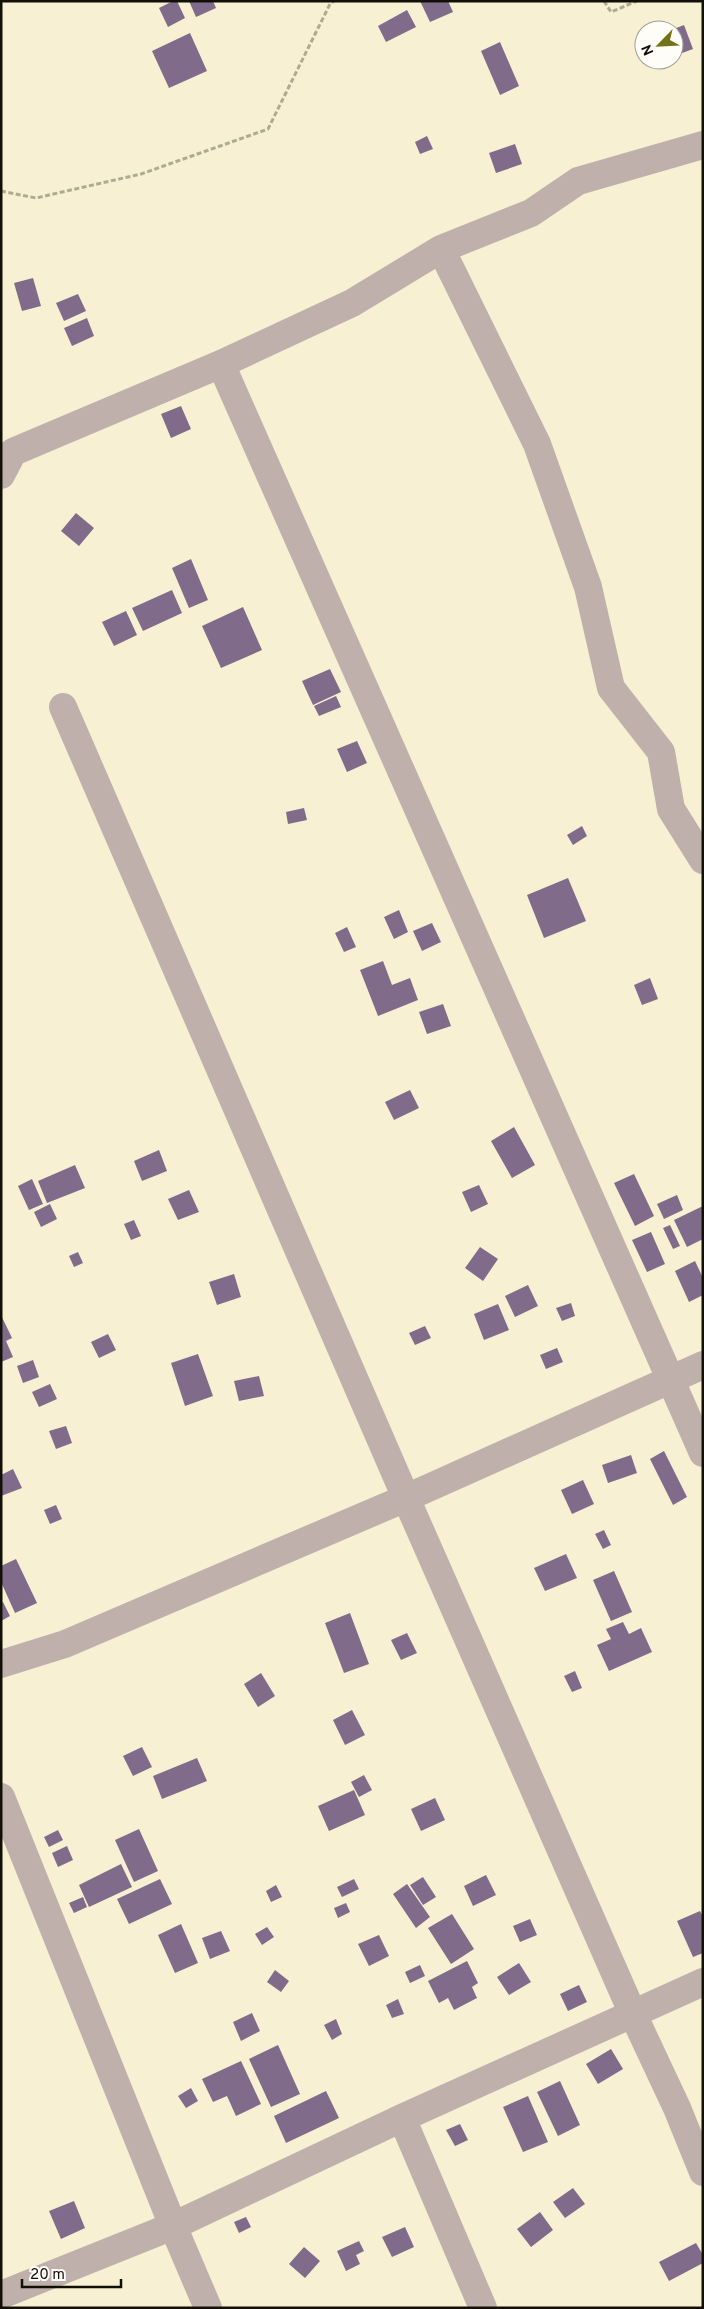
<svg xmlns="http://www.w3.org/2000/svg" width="704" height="2309" font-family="Overpass,sans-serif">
  <rect width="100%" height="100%" fill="#f7f0d2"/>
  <path fill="#816b8a" d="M173 1H177L185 18 168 27 159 8Z
    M189 1H213L216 8 196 17Z
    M420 1H448L453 12 430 22Z
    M407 10 416 27 386 42 378 26Z
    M684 25 693 49 674 56V30H671Z
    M190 33 207 71 169 88 152 51Z
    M500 42 519 86 500 95 481 51Z
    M427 136 433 149 420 154 415 142Z
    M515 144 522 164 496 173 489 153Z
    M33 278 41 306 22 311 14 283Z
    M78 294 86 311 64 321 56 303Z
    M87 318 94 336 72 346 64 328Z
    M181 406 191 429 171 438 161 414Z
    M76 513 94 528 79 546 61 531Z
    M191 559 208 600 189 608 172 568Z
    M172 590 182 613 143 631 132 608Z
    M243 607 262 650 221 668 202 626Z
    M126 611 137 635 114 646 102 622Z
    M330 669 341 692 313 705 302 681Z
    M336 696 341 707 319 716 314 706Z
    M357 741 367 763 347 772 337 749Z
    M304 808 307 820 288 824 286 812Z
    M582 826 587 836 573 845 567 835Z
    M568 878 586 921 544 938 527 895Z
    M399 910 408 932 394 939 384 917Z
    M432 923 441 942 422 951 413 931Z
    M347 927 356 947 344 952 335 933Z
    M383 961 392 985 410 978 418 1000 378 1016 360 970Z
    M650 978 658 999 642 1005 634 985Z
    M443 1004 451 1026 427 1034 419 1012Z
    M410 1090 419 1108 394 1120 385 1102Z
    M514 1127 535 1165 512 1178 491 1141Z
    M159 1150 167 1171 142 1181 134 1161Z
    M75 1165 85 1188 47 1203 38 1181Z
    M634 1174 654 1216 635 1226 614 1183Z
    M32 1179 43 1204 29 1210 18 1186Z
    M479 1185 488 1204 471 1212 462 1192Z
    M189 1190 199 1212 178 1220 168 1199Z
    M677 1195 683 1210 664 1219 657 1204Z
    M50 1204 57 1219 41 1227 34 1212Z
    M703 1206V1239L687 1247 674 1220Z
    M134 1220 141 1236 131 1240 124 1224Z
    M670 1225 680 1246 673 1249 663 1228Z
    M651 1232 665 1264 647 1272 632 1240Z
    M480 1247 498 1259 483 1281 465 1268Z
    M78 1252 83 1263 74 1267 69 1256Z
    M695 1261 703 1278V1295L689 1302 675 1271Z
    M234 1274 241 1297 217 1305 209 1282Z
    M528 1285 538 1306 515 1317 505 1296Z
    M571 1303 575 1316 562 1321 556 1308Z
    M498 1304 509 1330 484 1340 474 1314Z
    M1 1315 12 1338 6 1341 13 1357 1 1362Z
    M425 1326 431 1338 415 1345 409 1333Z
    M108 1334 116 1350 99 1358 91 1342Z
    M557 1348 563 1362 546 1369 540 1355Z
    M198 1354 213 1396 185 1406 171 1363Z
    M33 1360 39 1377 23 1383 17 1366Z
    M259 1376 264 1396 239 1401 234 1381Z
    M50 1384 57 1399 39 1407 32 1392Z
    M66 1426 72 1443 56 1449 49 1431Z
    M664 1451 687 1497 673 1505 650 1459Z
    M631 1455 637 1473 608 1483 602 1465Z
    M13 1469 22 1488 1 1496V1475Z
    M583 1480 594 1504 572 1514 561 1490Z
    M56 1505 62 1519 50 1524 44 1510Z
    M604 1530 611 1545 603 1549 595 1534Z
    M566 1554 577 1578 545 1591 534 1568Z
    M16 1559 37 1603 15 1613 1 1582V1566Z
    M614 1571 632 1612 611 1621 593 1580Z
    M3 1602 10 1616 1 1621V1603Z
    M350 1613 369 1664 344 1673 325 1623Z
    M623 1622 629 1634 641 1628 652 1652 609 1671 597 1645 611 1639 606 1629Z
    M407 1633 417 1653 401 1660 391 1640Z
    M575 1671 582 1688 572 1692 564 1676Z
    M261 1673 275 1696 258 1707 244 1684Z
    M352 1710 365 1735 345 1745 333 1720Z
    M142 1747 152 1767 133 1776 123 1756Z
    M197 1758 207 1781 162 1799 153 1776Z
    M364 1775 372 1790 359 1797 351 1782Z
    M354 1790 365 1815 329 1831 318 1806Z
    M435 1798 445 1820 421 1831 411 1809Z
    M139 1829 158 1871 134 1882 115 1840Z
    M58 1830 63 1840 49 1847 44 1837Z
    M67 1846 73 1860 58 1867 52 1853Z
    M121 1864 132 1887 89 1907 79 1885Z
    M486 1875 496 1895 473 1906 464 1886Z
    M423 1877 436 1897 423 1905 410 1885Z
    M160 1879 172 1904 129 1924 117 1899Z
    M354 1879 359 1889 342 1897 337 1887Z
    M407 1884 430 1917 416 1928 393 1894Z
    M276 1885 282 1897 271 1902 266 1891Z
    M83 1897 87 1907 74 1913 69 1903Z
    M346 1903 350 1912 338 1918 334 1908Z
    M700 1911 703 1917V1953L693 1957 677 1921Z
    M452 1914 474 1949 451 1964 428 1928Z
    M530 1919 537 1935 520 1942 513 1926Z
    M181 1924 198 1963 175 1973 158 1935Z
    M267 1927 274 1937 262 1945 255 1934Z
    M221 1931 230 1951 210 1959 202 1938Z
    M379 1935 389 1956 369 1966 358 1944Z
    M467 1961 478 1983 472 1987 477 1998 454 2010 448 1998 439 2003 428 1981Z
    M519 1963 531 1982 509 1995 497 1977Z
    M420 1965 425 1976 410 1983 405 1972Z
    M275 1970 289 1981 281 1992 267 1982Z
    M579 1985 587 2002 568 2011 560 1994Z
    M398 1999 404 2014 392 2018 386 2005Z
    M252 2013 260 2031 241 2041 233 2022Z
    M336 2019 342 2034 332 2040 324 2025Z
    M278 2045 300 2094 271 2107 249 2059Z
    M611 2049 623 2069 598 2084 586 2064Z
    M241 2061 261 2104 236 2116 227 2096 213 2102 202 2079Z
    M560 2081 580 2125 558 2136 537 2092Z
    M191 2088 198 2101 186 2108 178 2096Z
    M326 2091 339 2118 286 2143 274 2116Z
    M528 2096 548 2142 523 2152 503 2107Z
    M460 2124 468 2140 455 2146 446 2130Z
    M573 2188 585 2204 565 2218 553 2202Z
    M74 2201 85 2228 61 2239 49 2211Z
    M540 2212 553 2230 531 2247 517 2229Z
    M246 2217 251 2227 239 2233 234 2222Z
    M405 2227 414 2247 392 2257 382 2237Z
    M359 2241 364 2251 356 2255 360 2264 346 2271 337 2251Z
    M696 2243 703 2255V2263L669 2281 659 2262Z
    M304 2247 320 2261 305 2278 289 2264Z"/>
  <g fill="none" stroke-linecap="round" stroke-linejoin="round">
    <path stroke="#afaa92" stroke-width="3" stroke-dasharray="5 2.5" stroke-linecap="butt" d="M604 1 611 12 637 1
      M1 191 36 198 141 174 268 129 330 4 334 1"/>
    <path stroke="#bfb0ac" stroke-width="28" d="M441 249 537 444 588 587 611 688 661 752 671 809 703 860
      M221 364 703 1453
      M1 475 13 452 221 364 352 303 441 249 531 213 578 181 703 145
      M63 707 406 1498 632 2012 677 2108 703 2172
      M1 1664 65 1644 406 1498 703 1365
      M1 1797 173 2226 208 2308
      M402 2118 483 2308
      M1 2295 173 2226 402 2118 703 1982"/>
  </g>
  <rect width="704" height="2309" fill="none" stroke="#121006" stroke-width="5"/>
  <g transform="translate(659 45) rotate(246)"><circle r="24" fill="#fefdf7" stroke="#a09e97"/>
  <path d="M0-4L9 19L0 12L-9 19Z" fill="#727217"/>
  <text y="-8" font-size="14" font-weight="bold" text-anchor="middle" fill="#121006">N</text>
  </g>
  <path d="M22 2279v8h99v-8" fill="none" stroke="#121006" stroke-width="2.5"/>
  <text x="30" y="2279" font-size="15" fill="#121006" stroke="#fefdf7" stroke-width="4" paint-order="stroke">20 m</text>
</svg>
